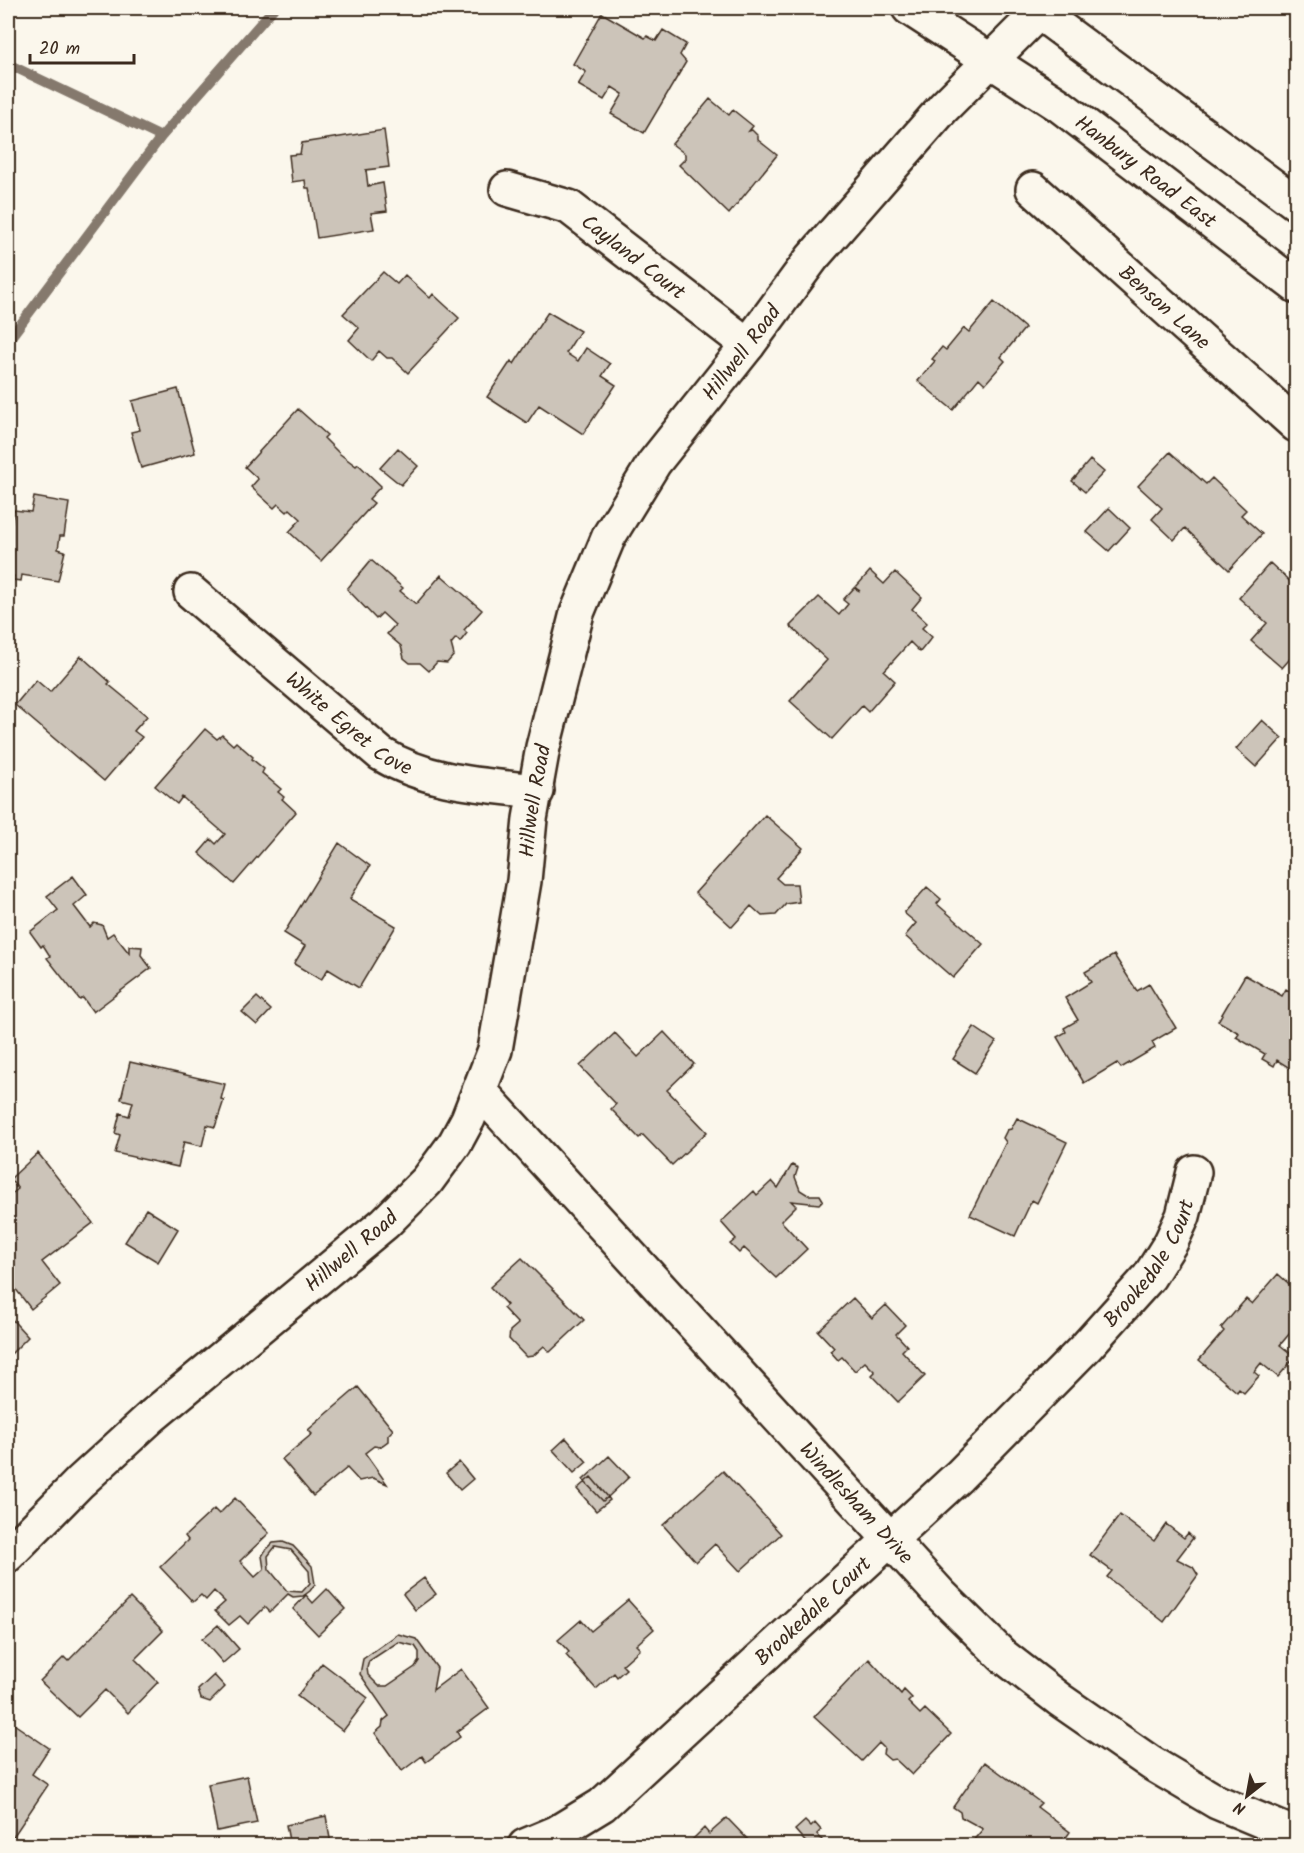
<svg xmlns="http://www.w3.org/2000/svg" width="1304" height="1853" font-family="Kalam,sans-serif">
  <rect width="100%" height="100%" fill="#fbf7ec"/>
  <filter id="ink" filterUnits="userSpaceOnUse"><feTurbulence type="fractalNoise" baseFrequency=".0167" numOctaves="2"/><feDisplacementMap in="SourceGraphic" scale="12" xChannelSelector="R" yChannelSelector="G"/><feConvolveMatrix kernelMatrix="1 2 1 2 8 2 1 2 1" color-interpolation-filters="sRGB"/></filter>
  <g filter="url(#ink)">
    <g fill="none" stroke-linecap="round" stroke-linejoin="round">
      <path stroke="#85796d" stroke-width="10" d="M8 64 161 137
        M8 341 161 137 274 8"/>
    </g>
    <path fill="#ccc4b9" stroke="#3b2a1e" stroke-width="1.5" fill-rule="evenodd" d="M602 13 645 38 647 36 656 41 663 30 686 44 680 55 686 62 644 133 611 114 623 94 612 87 604 100 578 85 586 72 573 64Z
      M710 99 729 115 733 110 753 126 749 131 752 130 758 136V140L777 155 729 214 679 165 685 159V154L672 144Z
      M384 130 389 167 366 170 368 186 383 183 387 211 371 213 374 229 317 238 309 188H306L305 180 292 182 289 155 300 154 302 143Z
      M383 272 397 284 405 275 430 298 433 294 459 318 408 373 392 358H387L379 351 371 361 349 340 359 328 343 314Z
      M994 302 1025 328 1001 357 1005 361 985 384 979 378 953 410 918 381 935 361 932 359 942 347 946 350 964 328 969 332Z
      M548 312 580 331 566 353 578 361 586 348 610 364 602 376 616 385 583 434 539 405 527 423 487 397 511 361 514 364Z
      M178 389 195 453 141 468 131 432 140 430 132 401Z
      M298 409 327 435 324 438 340 454 356 466 358 464 381 486 369 499 374 503 321 561 289 532 301 519 290 509 287 512 278 504 274 508 251 487 258 479 245 467Z
      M398 448 418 466 401 485 380 468Z
      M1170 452 1206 484 1212 478 1246 510 1241 515 1262 534 1229 570 1185 528 1174 540 1152 519 1162 508 1138 486Z
      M1090 460 1104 472 1085 492 1072 481Z
      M34 497 69 503 64 536H60L58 549 65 551 58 581 22 575 21 581 13 580 14 576 8 575V528L11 525 14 510 31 512Z
      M1109 508 1130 528 1109 551 1087 532Z
      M371 560 403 588 400 591 416 604 441 575 482 610 464 630 467 633 460 642 456 638 451 644 454 655 447 663 437 662 429 671 420 663H410L404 658 401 646 387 634 395 625 382 613 376 619 347 589Z
      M1270 563 1296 587V652L1282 668 1251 641 1267 623 1239 598Z
      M870 571 884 584 895 572 922 597 912 609 927 623 922 628 932 637 920 652 910 642 884 671 895 681 868 712 862 706 832 739 790 701 827 660 790 626 819 597 839 615 848 604 843 600 854 588 860 591 855 588Z
      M81 656 110 682 108 684 147 716 134 731 142 737 104 781 15 705 36 680 50 692Z
      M1262 720 1282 738 1256 767 1236 749Z
      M205 729 217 739 222 735 233 745 236 742 253 757 252 759 264 769 262 773 281 789 278 792 284 797 282 799 296 812 234 884 199 853 211 839 216 844 225 834 182 797 177 804 155 786Z
      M765 815 803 848 776 878 783 884H797L799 902 786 904 776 915 762 916 751 906 732 927 695 893Z
      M339 843 370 866 350 899 396 926 359 988 328 969 321 980 294 964 305 946 284 933Z
      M73 876 87 895 74 906 90 927 94 923 102 925 107 937 113 933 129 953V946L142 947 141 955 151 968 93 1012 83 998 80 1000 47 958 50 956 43 945 41 947 30 932 58 910 47 896Z
      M927 887 941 899 937 904 983 944 953 978 905 936 916 923 904 913Z
      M1114 955 1137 991 1149 984 1176 1028 1152 1042 1155 1048 1121 1068 1117 1063 1084 1083 1057 1037 1066 1032 1064 1028 1078 1020 1065 998 1091 982 1085 972Z
      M1245 975 1282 996 1286 989 1296 995V1072L1277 1060 1274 1066 1262 1059 1265 1054 1236 1037 1239 1033 1218 1021Z
      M257 997 271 1010 257 1025 242 1012Z
      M974 1027 996 1042 975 1073 953 1059Z
      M664 1032 694 1064 667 1090 707 1132 672 1165 643 1135 639 1138 611 1109 616 1104 580 1066 615 1033 638 1057Z
      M130 1062 225 1084 221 1099 224 1100 215 1127 207 1125 202 1146 184 1142 178 1167 115 1153 120 1135 115 1133 120 1113 129 1116 133 1102 121 1099Z
      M1017 1118 1067 1142 1037 1203 1032 1200 1015 1236 970 1215 1006 1142 1003 1138 1007 1130 1011 1129Z
      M38 1153 93 1223 42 1262 60 1285 31 1309 8 1279V1197L18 1189 10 1179Z
      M792 1165 798 1168 795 1177 800 1190 808 1195H820L823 1200 819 1204 791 1201 796 1206 781 1221 807 1249 776 1278 744 1248 739 1253 730 1244 736 1239 721 1222 754 1191 757 1195 772 1181 778 1188Z
      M146 1209 178 1229 158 1262 125 1242Z
      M522 1258 584 1320 550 1352 544 1346 533 1356 526 1357 509 1339 510 1331 518 1324 503 1308 507 1305 490 1287Z
      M1278 1274 1296 1290V1326L1280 1345 1295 1357 1278 1377 1261 1363 1254 1372 1259 1376 1244 1393 1239 1389 1237 1392 1199 1360 1224 1331 1221 1328 1246 1299 1252 1304Z
      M853 1298 872 1318 886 1305 905 1325 896 1334 907 1346 902 1351 925 1376 898 1402 872 1375 875 1372 865 1362 855 1371 842 1357 838 1360 830 1351 834 1348 818 1331Z
      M8 1315 28 1337 8 1357Z
      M358 1387 393 1430 388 1435V1441L380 1447 374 1446 365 1453 387 1484 373 1478 359 1481 347 1468 313 1496 282 1459 312 1434 308 1430Z
      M566 1438 587 1462 574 1473 553 1450Z
      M609 1456 629 1477 608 1497 591 1477 585 1482 583 1480Z
      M459 1462 473 1479 460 1490 446 1473Z
      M723 1471 781 1534 740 1571 715 1544 696 1562 663 1525Z
      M591 1477 608 1497 603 1501 585 1482Z
      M585 1482 603 1501 608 1497 610 1500 596 1511 577 1489Z
      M235 1498 269 1533 240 1561 255 1577 264 1569 262 1556 265 1551 273 1543 283 1542 293 1546 312 1566 315 1584 310 1591 303 1596 293 1597 288 1594 270 1612 265 1607 248 1624 240 1616 229 1625 215 1611 225 1602 214 1591 206 1600 201 1595 193 1602 160 1567 188 1540 185 1536 214 1509 219 1514ZM275 1547 291 1550 309 1571 310 1583 302 1592 287 1591 269 1569 268 1556Z
      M1120 1515 1154 1541 1166 1524 1184 1538 1188 1533 1193 1538 1177 1559 1193 1567 1198 1575 1164 1622 1107 1577 1112 1571 1090 1555Z
      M424 1578 436 1594 415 1610 403 1594Z
      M327 1589 345 1609 318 1635 293 1609 306 1595 313 1603Z
      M130 1598 163 1631 135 1659 158 1682 128 1713 105 1690 78 1717 40 1681 64 1657 68 1661Z
      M628 1600 654 1629 636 1645 640 1649 622 1665 626 1669 617 1677 614 1673 596 1689 566 1655 569 1652 558 1640 581 1620 591 1631Z
      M218 1625 239 1649 223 1663 202 1639Z
      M398 1634 416 1639 437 1668 433 1690 461 1669 489 1708 457 1732 460 1737 426 1762 422 1756 402 1771 375 1733 382 1727 383 1721 389 1716 360 1674 363 1659ZM398 1642 415 1646 419 1652V1661L415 1667 387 1686H379L368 1675 367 1668 369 1661Z
      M869 1659 901 1694 904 1690 912 1698 908 1702 920 1714 925 1709 951 1734 912 1775 895 1759 890 1760 883 1754 884 1748 879 1743 862 1761 814 1717Z
      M322 1663 368 1698 343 1731 297 1696Z
      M214 1675 225 1687 210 1702 201 1699 198 1690Z
      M8 1720 49 1748 32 1774 48 1785 13 1837 8 1833Z
      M985 1762 1041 1803 1037 1807 1070 1832 1060 1846H977L972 1842 983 1829 961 1817 960 1812 953 1807Z
      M247 1776 257 1823 217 1831 208 1784Z
      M326 1816 331 1844 290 1846 286 1825Z
      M727 1818 754 1846H686L704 1828 709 1834Z
      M805 1821 811 1827 815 1823 821 1830 817 1834 822 1840 817 1846H809L795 1830Z"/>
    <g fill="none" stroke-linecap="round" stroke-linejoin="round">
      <defs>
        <g id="minor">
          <path id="s1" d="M507 189 569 207 748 345"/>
          <path id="s2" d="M1033 189 1296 425"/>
          <path id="s3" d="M191 592 381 754C428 783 483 785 537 791"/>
          <path id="s4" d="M480 1091 940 1594 1003 1656 1060 1700 1151 1763 1217 1802 1296 1835"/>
          <path id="s5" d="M8 1555 80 1482 151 1417 385 1223 427 1181 455 1143 468 1119 495 1050 524 881 530 819 543 747 577 613 609 536 654 463 748 345 812 258 943 108 1043 8"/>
          <path id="s6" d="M525 1846 556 1833 602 1805 959 1476 1086 1347 1149 1277 1171 1242 1183 1216 1194 1172"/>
        </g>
        <g id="major">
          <path id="s7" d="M909 8 1059 105 1296 286"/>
          <path d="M1033 8 1296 203"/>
        </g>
      </defs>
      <use href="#minor" stroke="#3b2a1e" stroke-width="38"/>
      <use href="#major" stroke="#3b2a1e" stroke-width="38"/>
      <use href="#minor" stroke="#fbf7ec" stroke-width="33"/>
      <use href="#major" stroke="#fbf7ec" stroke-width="33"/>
    </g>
  </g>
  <g text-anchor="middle" stroke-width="6" stroke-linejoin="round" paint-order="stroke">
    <g font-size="21" fill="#3b2a1e" stroke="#fbf7ec">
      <text dy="7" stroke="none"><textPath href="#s7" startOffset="288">Hanbury Road East</textPath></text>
      <text dy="7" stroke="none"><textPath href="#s1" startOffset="146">Cayland Court</textPath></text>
      <text dy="7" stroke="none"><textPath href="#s2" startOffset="177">Benson Lane</textPath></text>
      <text dy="7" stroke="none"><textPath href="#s5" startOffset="1466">Hillwell Road</textPath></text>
      <text dy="7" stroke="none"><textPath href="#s3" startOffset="206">White Egret Cove</textPath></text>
      <text dy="7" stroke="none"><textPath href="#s5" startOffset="963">Hillwell Road</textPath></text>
      <text dy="7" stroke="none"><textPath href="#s5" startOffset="459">Hillwell Road</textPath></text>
      <text dy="7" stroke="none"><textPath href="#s6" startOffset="860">Brookedale Court</textPath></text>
      <text dy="7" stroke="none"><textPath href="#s4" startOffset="558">Windlesham Drive</textPath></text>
      <text dy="7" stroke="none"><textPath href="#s6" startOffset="374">Brookedale Court</textPath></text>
    </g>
  </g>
  <rect width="1304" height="1853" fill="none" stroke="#fbf7ec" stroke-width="30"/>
  <rect x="15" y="15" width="1274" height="1823" fill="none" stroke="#3b2a1e" stroke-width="2" filter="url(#ink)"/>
  <g transform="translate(1247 1796) rotate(211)" stroke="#fbf7ec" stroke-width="4.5" paint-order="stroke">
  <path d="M0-4.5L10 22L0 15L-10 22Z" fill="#3b2a1e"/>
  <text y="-9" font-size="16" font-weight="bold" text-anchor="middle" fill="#3b2a1e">N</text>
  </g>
  <path d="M30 54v9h104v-9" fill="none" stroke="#3b2a1e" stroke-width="3"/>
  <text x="39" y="54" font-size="18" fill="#3b2a1e" stroke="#fbf7ec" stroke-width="4.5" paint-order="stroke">20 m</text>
</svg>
